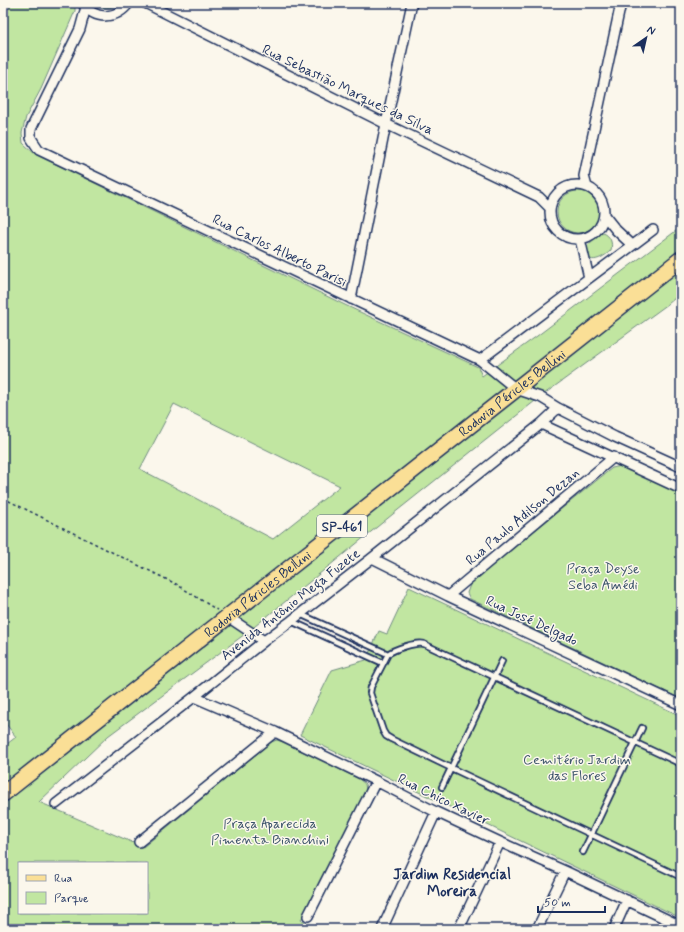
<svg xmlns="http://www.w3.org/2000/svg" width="684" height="932" font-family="Mynerve,sans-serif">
  <rect width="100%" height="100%" fill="#fbf7ec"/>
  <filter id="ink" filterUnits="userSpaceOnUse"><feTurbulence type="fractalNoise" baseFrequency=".025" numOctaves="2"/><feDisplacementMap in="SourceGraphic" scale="8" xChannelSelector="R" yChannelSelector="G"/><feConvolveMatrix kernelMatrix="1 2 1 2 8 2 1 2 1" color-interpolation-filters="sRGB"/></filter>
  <g filter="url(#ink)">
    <path fill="#c1e6a1" stroke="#6e8a80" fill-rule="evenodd" d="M3 3H73L75 5V11L41 89 26 117 22 133 23 143 35 154 347 306 478 367 482 376 537 336 681 227V293L668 304 540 397 393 514 249 631 108 736 39 802 143 847 271 742 277 740 283 742 359 779 365 784 366 790 301 920 317 929H3V747L16 737 3 720ZM174 404 340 486 273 539 140 469ZM19 863H147V913H19Z
      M93 3H119C111 10 102 9 93 3Z
      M557 212a21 21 0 1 1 42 0a21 21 0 1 1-42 0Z
      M603 233C610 235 613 243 611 250 606 256 590 266 586 254 585 251 585 249 585 247L589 244 600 234Z
      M621 466 681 494V699L470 599 467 593 471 582 612 468Z
      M409 587 681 716V918L300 735 332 670 366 660 379 631 387 634Z"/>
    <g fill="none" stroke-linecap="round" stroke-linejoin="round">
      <defs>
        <path id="lane" d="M300 614 388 654
          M291 621 383 663
          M681 764 424 644C416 642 394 649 388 654L371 687 370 693 383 731 386 736 391 739 451 768 681 877
          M442 787 502 661
          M583 852 642 728"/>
        <path id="street" d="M145 3 386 124 539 197 550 208
          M83 4C96 21 117 19 129 3
          M86 7 80 29 31 129V138L39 150 480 360 516 389 540 397 558 408 615 437 681 467
          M550 212a27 27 0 1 1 54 0a27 27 0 1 1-54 0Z
          M587 187 584 176 621 3
          M604 215 616 230 632 245
          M580 239 589 278
          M351 299 386 124 412 3
          M480 360 653 230
          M541 424 681 489
          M372 558 448 596 681 705
          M448 596 614 457
          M228 617 264 641
          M194 697 275 732 376 781 436 812 500 842 565 871 681 926
          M56 804 194 697 264 641 291 621 372 558 541 424 558 408
          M139 842 275 732
          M308 916 376 781
          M382 929 436 812
          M459 929 500 842
          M537 929 565 871
          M614 929 627 900"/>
        <g id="primary">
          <path id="s1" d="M3 794 681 259"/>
        </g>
      </defs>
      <use href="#lane" stroke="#1b2f5e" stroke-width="8"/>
      <use href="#street" stroke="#1b2f5e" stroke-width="12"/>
      <use href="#primary" stroke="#1b2f5e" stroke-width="18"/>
      <path stroke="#1b2f5e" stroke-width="1.5" stroke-dasharray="3 3" stroke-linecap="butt" d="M3 498 176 584 217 610"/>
      <use href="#lane" stroke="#fbf7ec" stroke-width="4.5"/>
      <use href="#street" stroke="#fbf7ec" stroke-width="9"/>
      <use href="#primary" stroke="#fadf96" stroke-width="15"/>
    </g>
  </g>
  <g text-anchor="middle" stroke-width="3" stroke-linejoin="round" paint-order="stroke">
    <rect fill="#fbf7ec" stroke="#5e6b89" stroke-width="1" x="317" y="515" width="50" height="22" rx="3"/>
    <g font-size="13" font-weight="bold" fill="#1b2f5e">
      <text x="342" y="531">SP-461</text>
    </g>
    <g font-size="14" fill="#1b2f5e" stroke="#fbf7ec">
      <text transform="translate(348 89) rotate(26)" y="5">Rua Sebastião Marques da Silva</text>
      <text transform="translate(280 250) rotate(26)" y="5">Rua Carlos Alberto Parisi</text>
      <text dy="5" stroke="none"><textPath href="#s1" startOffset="648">Rodovia Péricles Bellini</textPath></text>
      <text transform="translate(522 516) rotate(-40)" y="5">Rua Paulo Adilson Dezan</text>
      <text dy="5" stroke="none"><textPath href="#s1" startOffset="324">Rodovia Péricles Bellini</textPath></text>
      <text transform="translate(290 604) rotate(-38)" y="5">Avenida Antônio Mega Fuzete</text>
      <text transform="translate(532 620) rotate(25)" y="5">Rua José Delgado</text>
      <text transform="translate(444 799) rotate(26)" y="5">Rua Chico Xavier</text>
    </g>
    <g font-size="14" fill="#3c546b" stroke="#fbf7ec">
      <text x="603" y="573">Praça Deyse<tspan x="603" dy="16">Seba Amédi</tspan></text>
      <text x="577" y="764">Cemitério Jardim<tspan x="577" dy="16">das Flores</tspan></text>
      <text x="270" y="828">Praça Aparecida<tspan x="270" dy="16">Pimenta Bianchini</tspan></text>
    </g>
    <g font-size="15" font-weight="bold" fill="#1b2f5e" stroke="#fbf7ec">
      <text x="452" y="879">Jardim Residencial<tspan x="452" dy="17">Moreira</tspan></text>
    </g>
  </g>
  <rect width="684" height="932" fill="none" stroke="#fbf7ec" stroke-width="16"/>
  <rect x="8" y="8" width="668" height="916" fill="none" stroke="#1b2f5e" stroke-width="1.5" filter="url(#ink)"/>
  <rect x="18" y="862" width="130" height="52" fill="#fbf7ec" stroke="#a1a7b3"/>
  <rect x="26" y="875" width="20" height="6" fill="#fadf96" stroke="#a1a7b3"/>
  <text x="54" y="882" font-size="12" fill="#1b2f5e">Rua</text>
  <rect x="26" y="892" width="20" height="12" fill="#c1e6a1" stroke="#a1a7b3"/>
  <text x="54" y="902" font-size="12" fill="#1b2f5e">Parque</text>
  <g transform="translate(646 38) rotate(34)" stroke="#fbf7ec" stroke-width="3" paint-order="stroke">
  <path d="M0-3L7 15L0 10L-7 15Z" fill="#1b2f5e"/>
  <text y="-6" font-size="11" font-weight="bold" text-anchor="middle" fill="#1b2f5e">N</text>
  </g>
  <path d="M538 906v6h67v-6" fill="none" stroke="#1b2f5e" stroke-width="2"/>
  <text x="544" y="906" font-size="12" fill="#1b2f5e" stroke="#fbf7ec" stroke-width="3" paint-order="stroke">50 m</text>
</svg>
